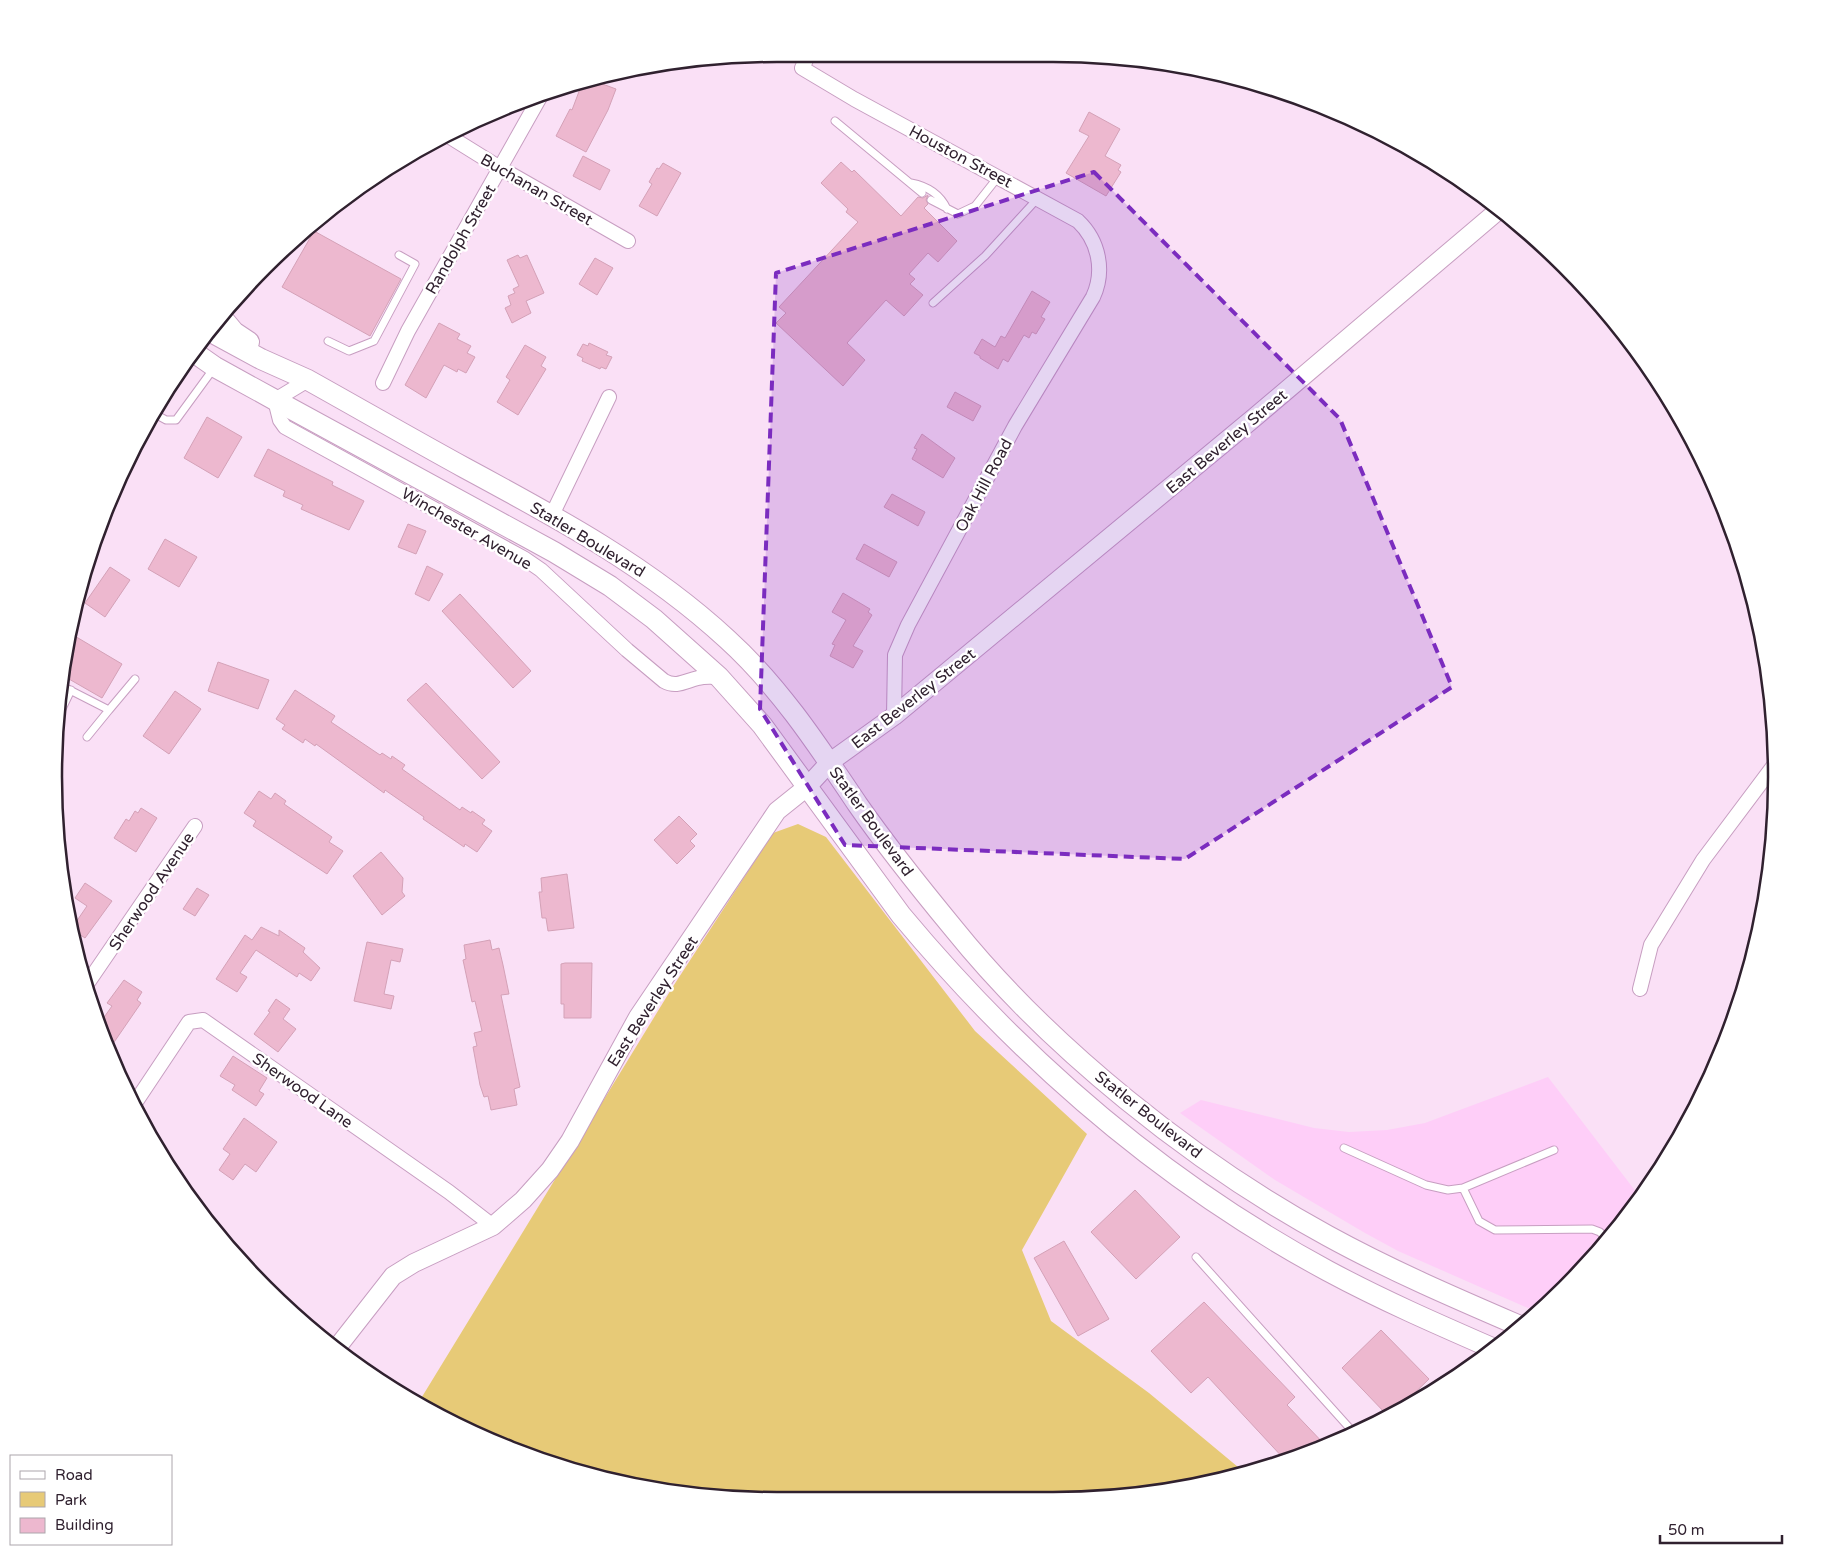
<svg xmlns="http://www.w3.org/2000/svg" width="1830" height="1555" font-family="'Varela Round',sans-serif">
  <rect width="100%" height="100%" fill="#fae0f6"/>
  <path fill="#fecef8" d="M1548 1077 1640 1197 1564 1289 1537 1312 1398 1251 1365 1233 1275 1180 1180 1113 1201 1100 1314 1128 1349 1132 1387 1130 1425 1123Z"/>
  <path fill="#e7ca77" d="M798 824 826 837 975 1031 1087 1134 1022 1250 1051 1321 1149 1393 1244 1472 1194 1487 1053 1501 730 1500 545 1463 417 1405 672 988 773 833Z"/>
  <path fill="#edb8cf" stroke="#d4a1b7" d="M589 79 616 89 608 110 586 152 556 136 570 109 572 110 583 81Z
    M1089 112 1120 129 1105 156 1121 165 1118 170 1121 172 1106 196 1066 173 1089 136 1079 131Z
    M583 156 610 170 600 190 573 176Z
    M841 162 852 172 854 170 901 216 918 197 923 198 928 195 926 200 928 204 924 208 957 241 938 262 928 253 909 274 915 279 910 284 923 295 904 316 886 300 847 343 865 360 843 386 776 323 786 313 779 307 858 222 846 212 848 209 821 183Z
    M663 163 681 173 657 216 639 206 652 184 649 182 657 168 659 169Z
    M314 231 401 279 370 336 282 287Z
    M518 255 520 258 527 255 544 293 526 301 531 313 512 323 505 308 511 305 508 296 515 293 513 289 519 286 507 260Z
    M595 258 613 268 597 295 579 284Z
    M1032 291 1050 302 1041 317 1045 319 1036 334 1032 332 1029 338 1024 335 1008 362 1003 359 998 369 980 358V356L974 353 982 339 995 347 1001 336 1005 338Z
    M439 323 460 334 457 339 471 346 467 353 475 357 466 373 458 369 457 372 444 365 426 398 405 385Z
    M589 343 608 352 606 355 612 357 606 369 601 367 600 369 582 361 583 358 577 355 583 344 588 346Z
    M525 345 546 357 541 366 546 369 518 415 497 402 510 380 506 377Z
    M955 392 981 406 973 421 947 407Z
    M207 417 242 437 218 478 184 458Z
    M922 434 955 458 943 478 912 459 917 449 914 448Z
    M268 449 311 471 333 482 332 485 364 501 349 530 301 509 303 505 283 496 285 491 254 476Z
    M892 494 925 512 918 526 884 507Z
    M408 524 426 531 416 554 398 547Z
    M165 539 197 557 179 587 148 569Z
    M864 544 897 562 889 577 856 559Z
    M427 566 443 574 429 601 415 594Z
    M110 567 130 580 105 617 85 603Z
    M843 593 870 609 868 612 872 615 853 646 863 651 853 668 830 656 835 645 832 644 846 620 832 612Z
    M460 594 531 671 513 688 442 611Z
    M73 635 122 664 102 698 62 675Z
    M218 662 269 680 258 709 208 691Z
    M426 683 500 762 482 779 407 700Z
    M295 690 335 716 331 722 380 755 382 753 391 759 392 756 405 765 402 769 460 810 462 807 471 813 472 811 485 820 482 824 492 831 477 852 465 844 464 847 423 819 424 817 385 790 384 793 316 744 315 746 305 739 303 743 282 729 285 725 276 719Z
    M175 691 201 709 169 754 143 736Z
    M259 791 271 799 275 793 286 801 284 804 332 837 329 842 343 851 327 874 253 826 256 821 244 813Z
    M141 808 157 818 136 852 114 838 126 819 129 821 135 811 138 813Z
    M679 816 697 834 690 841 695 846 677 864 654 840Z
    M381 852 403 878 402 892 405 896 382 915 353 876Z
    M567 874 574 928 548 931 546 918H542L539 892H542L541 878Z
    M85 883 112 901 85 938 76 932 74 925 87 906 75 898Z
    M197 888 209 895 195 916 183 909Z
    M261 927 279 936V930L305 948 303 952 320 968 311 981 299 973 297 977 256 950 240 973 247 977 237 992 216 979 245 935 252 940Z
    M490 940 492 950 499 948 503 965 509 994 501 995 520 1087 514 1089 517 1105 491 1110 488 1096 484 1097 480 1085 473 1047 477 1046 474 1033 482 1031 475 1001 472 1002 463 960 466 959 464 945Z
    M367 942 403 949 400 962 391 960 384 994 394 996 391 1009 354 1001Z
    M565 963H592L591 1018H564V1004H561V964Z
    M124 980 142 992 137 1000 141 1003 108 1051 100 1023 112 1006 107 1003Z
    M276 999 290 1009 283 1019 296 1029 278 1052 254 1034 270 1012 268 1011Z
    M233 1056 267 1078 259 1091 264 1094 256 1106 232 1090 235 1085 220 1076Z
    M244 1118 277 1142 256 1172 245 1164 233 1180 219 1170 230 1154 223 1149Z
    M1135 1190 1180 1237 1136 1279 1091 1232Z
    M1064 1241 1109 1319 1078 1336 1034 1258Z
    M1204 1302 1295 1397 1287 1405 1327 1447 1285 1460 1208 1377 1191 1393 1151 1351Z
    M1381 1330 1429 1379 1398 1409 1387 1415 1342 1368Z"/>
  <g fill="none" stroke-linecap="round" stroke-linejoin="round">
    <defs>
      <path id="service" d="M835 121 922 193
        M911 183C927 186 940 194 947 209
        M931 200 958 214 975 206 998 177
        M933 303 985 256 1038 198
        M328 341 349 351 374 341 415 264 399 255
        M155 414 166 420H176L214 368
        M60 685 109 710 135 679
        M60 713 71 690
        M87 737 109 710
        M1344 1148 1426 1185 1448 1190 1463 1188
        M1554 1150 1463 1188 1479 1221 1495 1230 1592 1229 1600 1232 1606 1239
        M1196 1257 1354 1433"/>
      <path id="minor" d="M809 54 802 68 854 99 1078 221C1099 241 1105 271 1093 297L1015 426 908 625 895 655 894 716
        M447 135 500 168 628 241
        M308 380 275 400 280 420 285 427 525 559 541 570 627 650 664 681C677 688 685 681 698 678 705 676 712 677 719 677
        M383 383 408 331 540 97
        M552 515 609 397
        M89 981 195 826
        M1640 989 1651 945 1703 860 1775 764
        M135 1103 189 1022 203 1020 449 1192 493 1226"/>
      <path id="tertiary" d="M339 1345 393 1276 414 1263 493 1226 523 1200 550 1170 570 1141 638 1017 777 811 807 787 830 762 894 716 1255 417 1500 209"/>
      <path id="secondary" d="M224 320 234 332 249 342
        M213 333 261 359 308 380C360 409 412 439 465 468 558 518 649 567 727 639 779 686 819 747 858 805 888 848 921 889 954 929 1050 1048 1194 1163 1328 1236 1390 1270 1455 1298 1520 1326
        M195 353 215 367 275 400 554 552 610 586 654 619 719 677 762 725 901 915C1021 1059 1163 1182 1328 1271 1382 1300 1437 1324 1492 1348"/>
    </defs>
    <use href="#service" stroke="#c79ec1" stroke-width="9"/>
    <use href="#minor" stroke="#c79ec1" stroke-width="16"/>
    <use href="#tertiary" stroke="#c79ec1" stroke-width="20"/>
    <use href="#secondary" stroke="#c79ec1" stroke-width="22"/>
    <use href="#service" stroke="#fff" stroke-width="7"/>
    <use href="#minor" stroke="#fff" stroke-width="14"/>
    <use href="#tertiary" stroke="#fff" stroke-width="18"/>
    <use href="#secondary" stroke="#fff" stroke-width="20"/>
  </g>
  <path fill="#7b2cbf" fill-opacity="0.2" stroke="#7b2cbf" stroke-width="4" stroke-dasharray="10 6" stroke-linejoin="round" d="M1094 172 1340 419 1452 687 1185 859 845 845 760 709 776 273Z"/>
  <g text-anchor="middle" stroke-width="5" stroke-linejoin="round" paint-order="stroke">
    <g font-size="16" fill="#30212f" stroke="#fff">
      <text transform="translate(961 156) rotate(28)" y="6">Houston Street</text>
      <text transform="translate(537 189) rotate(30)" y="6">Buchanan Street</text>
      <text transform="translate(460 239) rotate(-60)" y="6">Randolph Street</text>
      <text transform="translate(1226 441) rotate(-40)" y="6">East Beverley Street</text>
      <text transform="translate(983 485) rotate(-62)" y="6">Oak Hill Road</text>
      <text transform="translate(467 528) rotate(30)" y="6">Winchester Avenue</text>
      <text transform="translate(588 539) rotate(31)" y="6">Statler Boulevard</text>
      <text transform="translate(913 698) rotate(-38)" y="6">East Beverley Street</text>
      <text transform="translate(872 821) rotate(54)" y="6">Statler Boulevard</text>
      <text transform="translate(151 891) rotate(-56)" y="6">Sherwood Avenue</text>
      <text transform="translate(652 1001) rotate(-57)" y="6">East Beverley Street</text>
      <text transform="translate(303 1090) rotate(35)" y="6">Sherwood Lane</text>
      <text transform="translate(1149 1114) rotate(38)" y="6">Statler Boulevard</text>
    </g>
  </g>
  <path d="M0 0H1830V1555H0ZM777 62H1053A715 715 0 0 1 1768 777V777A715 715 0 0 1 1053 1492H777A715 715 0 0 1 62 777V777A715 715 0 0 1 777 62Z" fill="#fff" fill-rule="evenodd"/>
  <path fill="none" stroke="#30212f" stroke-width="2.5" d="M777 62H1053A715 715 0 0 1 1768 777V777A715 715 0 0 1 1053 1492H777A715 715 0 0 1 62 777V777A715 715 0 0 1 777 62Z"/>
  <rect x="10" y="1455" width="162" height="90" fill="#ffffff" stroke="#aca6ac"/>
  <rect x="20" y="1471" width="25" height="8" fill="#ffffff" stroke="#aca6ac"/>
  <text x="55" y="1480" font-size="15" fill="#30212f">Road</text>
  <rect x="20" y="1492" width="25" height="15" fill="#e7ca77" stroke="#aca6ac"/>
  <text x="55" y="1505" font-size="15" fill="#30212f">Park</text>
  <rect x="20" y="1518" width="25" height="15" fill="#edb8cf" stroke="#aca6ac"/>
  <text x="55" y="1530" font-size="15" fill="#30212f">Building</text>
  <path d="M1660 1535v8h122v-8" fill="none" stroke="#30212f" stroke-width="2.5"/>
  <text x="1668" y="1535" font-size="15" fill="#30212f" stroke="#ffffff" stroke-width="4" paint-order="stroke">50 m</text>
</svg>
